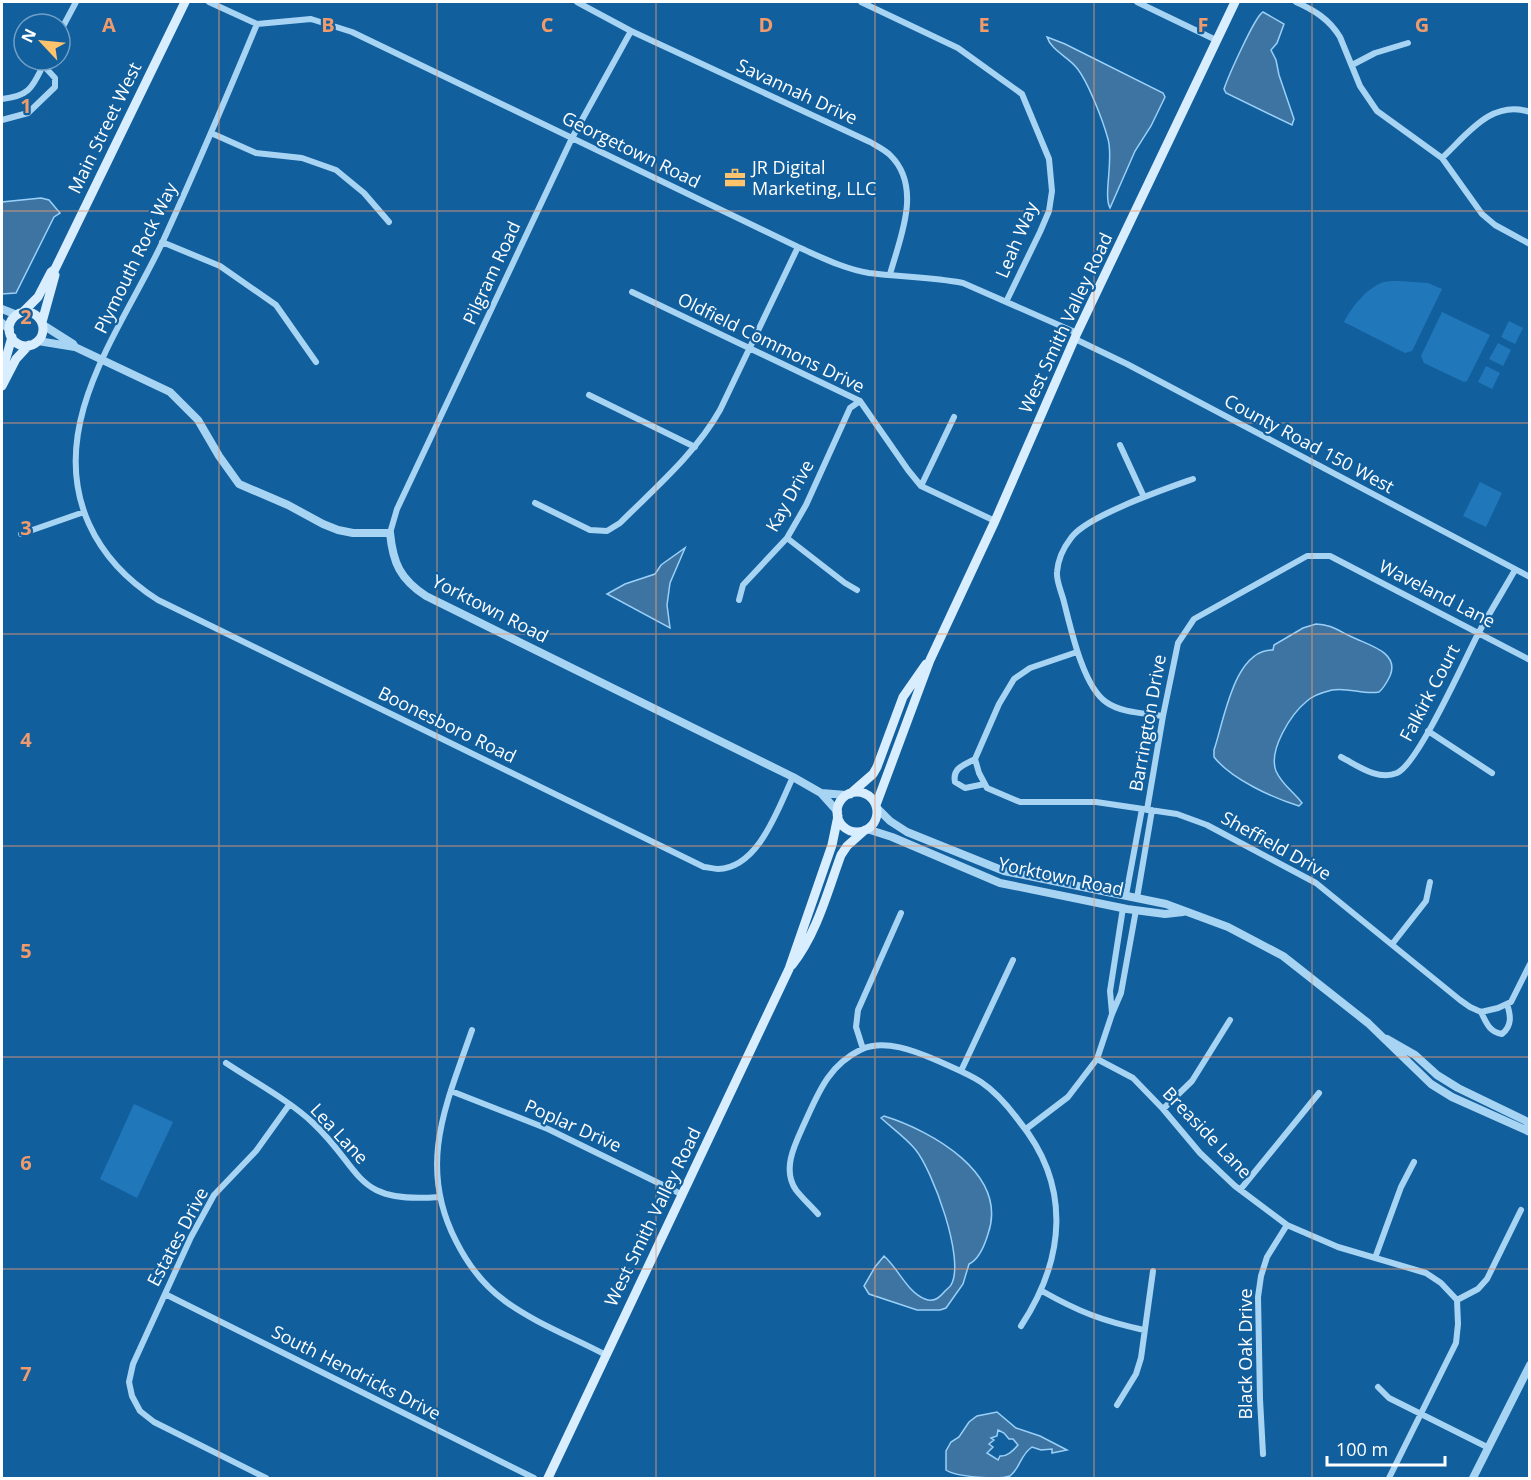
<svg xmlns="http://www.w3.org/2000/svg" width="1531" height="1480" font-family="'Open Sans',sans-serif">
  <rect width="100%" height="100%" fill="#125f9e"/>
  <path fill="#2078bb" d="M1398 281 1428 283 1442 289 1412 351 1405 353 1344 322C1352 307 1366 288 1384 282 1388 281 1394 281 1398 281Z
    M1442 312 1490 335 1467 381 1464 382 1424 363 1421 356Z
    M1509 321 1523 328 1515 344 1501 337Z
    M1498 343 1511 350 1503 366 1489 359Z
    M1486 366 1500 373 1492 389 1478 382Z
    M1480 482 1502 493 1486 527 1463 516Z
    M134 1104 173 1122 137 1198 100 1179Z"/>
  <path fill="#3e74a1" stroke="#9ad0f8" stroke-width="1.5" fill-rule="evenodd" d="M1263 12 1284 24 1277 43 1271 50 1276 60 1279 75 1294 119 1292 125 1226 93 1224 89C1228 77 1255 16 1263 12Z
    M1047 37 1065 44 1163 93 1165 97 1151 126 1135 151 1110 208C1103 195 1114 160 1108 139 1103 121 1088 81 1076 67 1068 57 1051 50 1047 37Z
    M41 198 49 200 60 213 54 217 16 293 2 294V202Z
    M685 548 670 583 667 605 670 628 607 594 625 584 655 574 661 565Z
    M1316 624C1330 624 1339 631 1352 637 1368 645 1400 652 1390 676 1387 682 1384 688 1379 692 1364 695 1348 687 1332 690 1324 692 1313 695 1307 701 1291 714 1268 750 1276 771 1282 785 1294 792 1302 803L1299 806C1273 798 1231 779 1214 757V750C1224 721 1234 649 1273 650L1274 645 1303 628Z
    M884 1116C932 1131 1009 1174 988 1234 985 1244 980 1259 969 1264L963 1284 946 1308 940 1310H917L869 1294 864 1286 875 1267 884 1256C898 1268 907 1292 925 1299 934 1303 940 1297 945 1291 947 1289 950 1287 951 1285 966 1260 932 1169 915 1149 906 1138 892 1128 881 1118Z
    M997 1412 1016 1428 1040 1436 1067 1450 1052 1453V1449L1041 1450 1032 1447C1020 1455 1021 1467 1010 1476 999 1480 956 1477 946 1470V1451L951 1442 959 1437 969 1422 977 1416ZM998 1430 1004 1433 1009 1439H1013L1018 1445C1013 1451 1007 1457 1000 1456L998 1460 987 1453 993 1447 989 1444 994 1440 991 1438 997 1436Z"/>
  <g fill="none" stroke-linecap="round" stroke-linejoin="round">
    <path stroke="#a8d4f4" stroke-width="6" d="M209 2 257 24 311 19 352 32 798 247C821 257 844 269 869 273 900 277 932 277 963 283L1077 333
      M577 2 631 31 870 142C877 146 885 150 890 155 923 187 900 238 890 274
      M861 2 958 48 1022 94 1049 159 1052 191 1049 211 1040 232 1006 302
      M1137 2 1216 40
      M1296 2C1314 10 1329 19 1340 37L1360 86 1377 111 1442 158 1482 214 1495 225 1530 244
      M257 24C227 96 196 169 163 241 123 327 44 425 89 524 104 557 128 581 158 600L704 867C708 867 713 869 718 869 759 868 778 808 793 777
      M60 32 76 2
      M1352 65 1375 53 1408 43
      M2 99C33 96 33 84 46 60
      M2 120 28 113 55 87V78L43 65
      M211 133 256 153 302 158 336 170 364 193 389 222
      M1442 158C1467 135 1491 99 1530 112
      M162 242 220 266 276 305 316 362
      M632 292 860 401 908 470 921 486 995 521
      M1075 339 1127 364 1530 577
      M589 395 695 447
      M1120 445 1144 497
      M921 486 954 417
      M535 503 590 530 607 531 620 523C656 487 695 454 720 410L798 247
      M390 533 397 509 572 138 631 31
      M21 534 84 512
      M787 538 845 583 857 590
      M739 600 743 585 787 538 806 505 850 408 860 401
      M1077 652 1030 668 1014 679 999 704 975 759 979 773 987 788 1020 802H1096L1177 814 1207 825 1316 883 1460 1000 1470 1007 1481 1012 1498 1008 1511 1002 1530 964
      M1163 716C1145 713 1121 713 1106 702 1083 686 1071 629 1064 602 1062 593 1056 581 1057 572 1058 560 1064 547 1071 538 1086 516 1165 489 1193 479
      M1428 731 1492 773
      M1341 757C1357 765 1377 781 1397 773 1418 764 1465 659 1478 634 1490 612 1503 591 1515 570
      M975 759C964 765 952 768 955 782L965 788 985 784
      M1147 810 1163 716 1178 643 1194 619 1307 556H1330L1530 660
      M1126 895 1142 809
      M1137 898 1152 810
      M1393 943 1426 901 1430 882
      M1481 1012C1486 1022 1489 1032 1502 1034 1512 1026 1511 1016 1507 1004
      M1112 1013 1110 991 1123 908
      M472 1030C446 1105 417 1165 456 1241 468 1265 483 1285 505 1301 535 1323 572 1337 606 1355
      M863 1049 856 1027 858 1010 901 913
      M1097 1059 1133 1078 1163 1109 1200 1153 1235 1186 1287 1225 1338 1247 1426 1273 1441 1283 1457 1300
      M226 1063C253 1081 290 1101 313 1123 364 1171 353 1204 439 1197
      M961 1071 1013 960
      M451 1091 548 1129 681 1194
      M1163 1109 1192 1081 1230 1020
      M1026 1129 1068 1097 1097 1059 1112 1014 1121 993 1136 910
      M1240 1190 1319 1093
      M818 1214C811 1206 803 1199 796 1190 781 1169 796 1142 805 1122 819 1091 829 1065 862 1049 885 1039 915 1051 936 1060 951 1067 967 1073 981 1082 996 1092 1008 1106 1019 1121 1072 1186 1065 1259 1021 1326
      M1375 1258 1401 1187 1414 1162
      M1042 1291C1079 1312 1103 1321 1144 1330
      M165 1294 534 1478
      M1457 1300 1478 1289 1487 1279 1521 1210
      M1378 1387 1389 1398 1489 1448
      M1117 1405 1136 1374 1141 1358 1153 1271
      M1263 1454 1260 1399 1258 1297 1261 1276 1267 1257 1287 1225
      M266 1478 154 1422 140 1411 132 1396 129 1382 133 1364 191 1237 214 1195 256 1151 289 1105
      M1389 1478 1456 1343 1458 1324 1457 1300"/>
    <path stroke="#a8d4f4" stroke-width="8" d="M2 309 17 315
      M2 323 10 330
      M43 325 73 344 75 347 170 392 198 420 219 456 239 484 288 505 323 524 338 530 353 533H390C393 563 400 579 426 596L793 777 821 793 838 812
      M38 341 75 347
      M821 793 846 795
      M876 807 890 821 907 832 1004 871 1166 904 1228 927 1283 956 1368 1023 1431 1084 1452 1097 1530 1132
      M867 829 892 837 1000 883 1127 909 1165 914 1183 912
      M1387 1039 1415 1055 1437 1075 1458 1088 1526 1121 1530 1125
      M1473 1478 1530 1365"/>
    <path stroke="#d8edfd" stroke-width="9" d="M23 312 38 297 51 272 55 269 185 2
      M9 329a17 17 0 1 1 34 0a17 17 0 1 1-34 0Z
      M42 322 55 275
      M2 372 12 337
      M2 386 16 359 29 345
      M837 812a20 20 0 1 1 40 0a20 20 0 1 1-40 0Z
      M850 794 873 774 877 767 903 697 926 664
      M876 805 930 660 995 521 1077 333 1235 2
      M792 965C817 933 827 893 841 855L847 846 865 830
      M548 1478 789 969 832 845 838 816"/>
  </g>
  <path fill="none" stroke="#f19b6d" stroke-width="1.5" stroke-opacity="0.55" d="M219 2V1478M437 2V1478M656 2V1478M875 2V1478M1094 2V1478M1312 2V1478M2 211H1530M2 423H1530M2 634H1530M2 846H1530M2 1057H1530M2 1269H1530"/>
  <defs>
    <symbol id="office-bare" viewBox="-9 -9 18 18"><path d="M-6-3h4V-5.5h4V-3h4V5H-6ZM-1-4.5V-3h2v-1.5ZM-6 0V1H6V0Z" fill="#ffc36b" stroke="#125f9e" stroke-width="2.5" paint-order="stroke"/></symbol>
  </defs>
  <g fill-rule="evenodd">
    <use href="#office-bare" x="720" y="163" width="30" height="30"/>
  </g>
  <g text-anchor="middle" stroke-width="4.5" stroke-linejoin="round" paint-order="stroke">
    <g font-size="18" fill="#fff" stroke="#125f9e">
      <text transform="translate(797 92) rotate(25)" y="6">Savannah Drive</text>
      <text transform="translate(105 128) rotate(-64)" y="6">Main Street West</text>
      <text transform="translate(631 150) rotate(26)" y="6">Georgetown Road</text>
      <text transform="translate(1017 240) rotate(-67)" y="6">Leah Way</text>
      <text transform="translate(136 258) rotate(-64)" y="6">Plymouth Rock Way</text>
      <text transform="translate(492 273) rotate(-65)" y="6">Pilgram Road</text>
      <text transform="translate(1066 323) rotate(-65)" y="6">West Smith Valley Road</text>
      <text transform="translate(771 343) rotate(26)" y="6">Oldfield Commons Drive</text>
      <text transform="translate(1309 444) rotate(28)" y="6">County Road 150 West</text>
      <text transform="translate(790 496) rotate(-61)" y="6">Kay Drive</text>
      <text transform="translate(1437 594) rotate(27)" y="6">Waveland Lane</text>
      <text transform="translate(490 609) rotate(27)" y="6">Yorktown Road</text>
      <text transform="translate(1430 693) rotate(-62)" y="6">Falkirk Court</text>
      <text transform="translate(1148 723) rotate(-80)" y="6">Barrington Drive</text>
      <text transform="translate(447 725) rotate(26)" y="6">Boonesboro Road</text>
      <text transform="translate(1276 846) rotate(29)" y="6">Sheffield Drive</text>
      <text transform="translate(1061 877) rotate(12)" y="6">Yorktown Road</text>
      <text transform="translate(573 1126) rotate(24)" y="6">Poplar Drive</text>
      <text transform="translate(1207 1133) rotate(46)" y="6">Breaside Lane</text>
      <text transform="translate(339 1134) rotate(47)" y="6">Lea Lane</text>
      <text transform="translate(653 1217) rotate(-64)" y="6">West Smith Valley Road</text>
      <text transform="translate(178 1237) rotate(-62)" y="6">Estates Drive</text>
      <text transform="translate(1246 1354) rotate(-90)" y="6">Black Oak Drive</text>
      <text transform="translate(356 1373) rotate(27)" y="6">South Hendricks Drive</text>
    </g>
    <g font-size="18" fill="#fff" stroke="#125f9e" text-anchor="start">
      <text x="752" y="174">JR Digital<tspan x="752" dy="21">Marketing, LLC</tspan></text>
    </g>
  </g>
  <g font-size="20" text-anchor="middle" font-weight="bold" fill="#f19b6d" stroke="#125f9e" stroke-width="4.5" stroke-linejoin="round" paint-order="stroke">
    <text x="109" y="32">A</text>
    <text x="328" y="32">B</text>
    <text x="547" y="32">C</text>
    <text x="766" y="32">D</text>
    <text x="984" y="32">E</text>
    <text x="1203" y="32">F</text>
    <text x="1422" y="32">G</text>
    <text x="26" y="113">1</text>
    <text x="26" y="324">2</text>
    <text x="26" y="535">3</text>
    <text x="26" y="747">4</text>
    <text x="26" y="958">5</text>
    <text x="26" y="1170">6</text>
    <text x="26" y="1381">7</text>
  </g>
  <rect width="1531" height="1480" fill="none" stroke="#ffffff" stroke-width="6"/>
  <g transform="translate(42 42) rotate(296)"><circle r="28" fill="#125f9e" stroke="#719fc5" stroke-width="1.5"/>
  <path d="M0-4.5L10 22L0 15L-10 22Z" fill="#ffc36b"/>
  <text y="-9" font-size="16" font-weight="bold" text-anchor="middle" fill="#ffffff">N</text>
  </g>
  <path d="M1327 1456v9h118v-9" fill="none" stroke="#ffffff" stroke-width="3"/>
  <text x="1336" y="1456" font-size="18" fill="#ffffff" stroke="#125f9e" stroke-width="4.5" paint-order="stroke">100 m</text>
</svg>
